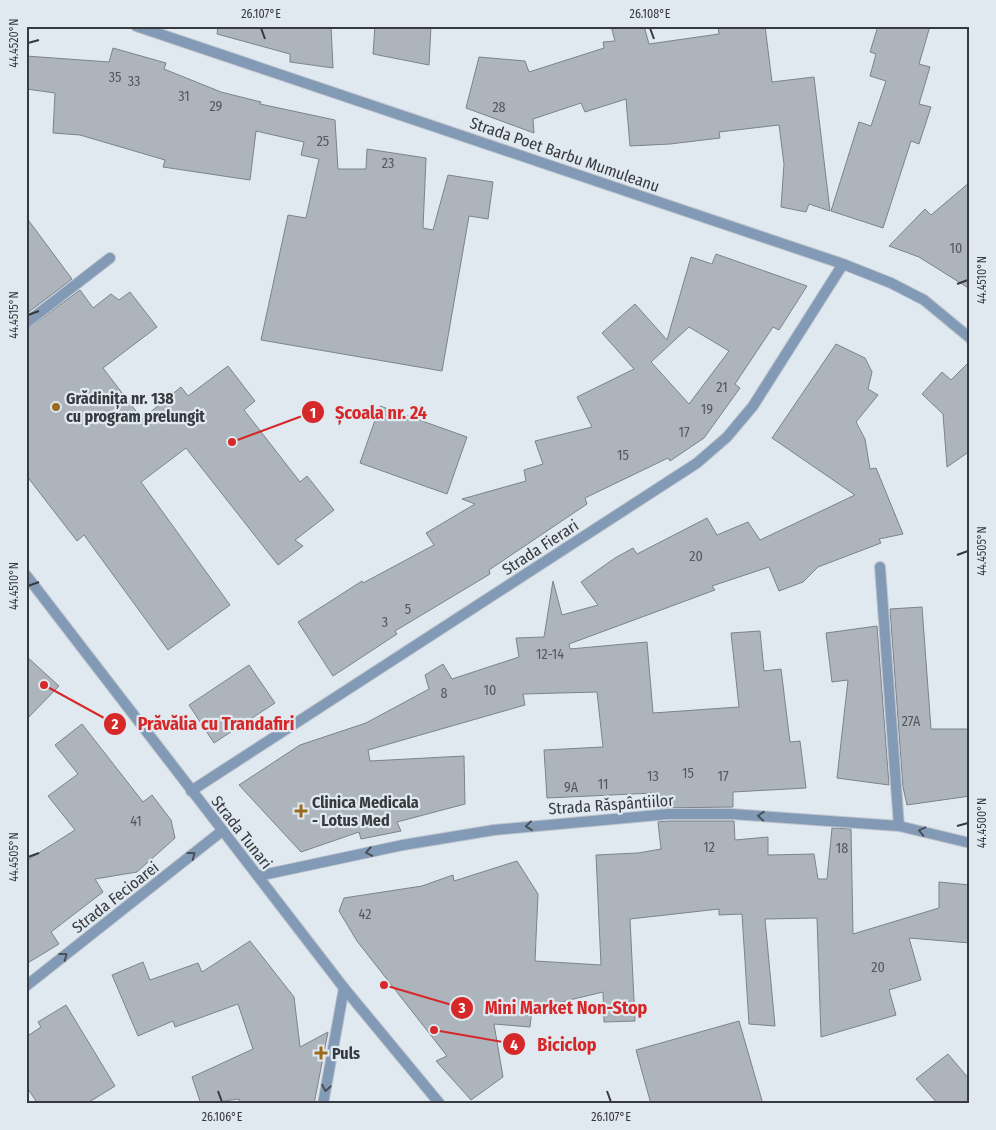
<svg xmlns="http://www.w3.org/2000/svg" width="996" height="1130" font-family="'Fira Sans Condensed',sans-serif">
  <rect width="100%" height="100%" fill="#e0e8f0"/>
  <path fill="#adb4bc" stroke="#7c838a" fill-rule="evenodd" d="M218 26H331L333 68 290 62V54L217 34Z
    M375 26H431L429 65 373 54Z
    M611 26H644L649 44 719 34 718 26H765L772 82 814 77 830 211 809 204 806 212 781 207 784 164 779 125 719 132 720 138 670 144 630 146 626 99 585 112 581 103 533 119 534 133 466 108 479 57 525 61 529 72 604 48 603 42 615 41Z
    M878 26H930L919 64 930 67 919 104 931 107 919 144 911 141 883 228 831 211 859 122 871 126 886 81 870 76 876 54 870 52Z
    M113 48 166 63 164 69 221 92 261 102 260 104 335 120 338 169H366L367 149 426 158 423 228 433 230 448 175 493 182 488 219 469 216 442 371 261 340 288 215 306 218 319 159 301 155 304 142 256 131 250 180 163 167 165 160 80 135 53 133 55 93 26 89V56L109 62Z
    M970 182V289L919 257 889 246 925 209 931 215Z
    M26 217 72 279 26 314Z
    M716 254 807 286 779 330 773 327 735 384 740 388 704 438 670 461 668 458 585 498 587 504 489 570 490 574 395 631 397 634 333 676 298 622 362 581 363 583 434 545 426 533 475 504 462 499 526 481 524 470 543 464 535 441 592 427 577 397 634 369 602 333 635 304 667 340 691 257 712 264ZM689 327 729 351 689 404 651 362Z
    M80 290 93 308 111 294 119 300 130 292 157 327 103 368 142 419 181 387 188 396 228 366 255 401 244 410 300 482 307 476 334 510 295 540 303 546 278 565 186 448 141 482 230 605 168 650 84 535 77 541 26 475V330Z
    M836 344 865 358 872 372 868 389 878 395 856 422 865 439 870 469 876 468 903 534 879 539 881 543 818 567 803 582 779 591 769 567 712 586 715 590 569 644 570 649 647 642 653 713 739 707 731 633 760 631 764 671 781 669 790 742 800 741 806 788 733 792V807L656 808 654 793 547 798 544 750 603 747 597 692 523 694 525 705 368 750 370 761 464 756 465 804 397 822 401 831 361 839 359 832 301 852 239 785 300 745 366 723 429 689 425 675 443 664 452 679 519 657 516 638 544 637 553 581 562 615 598 605 581 582 615 558 633 548 637 554 707 518 717 535 748 522 760 540 855 495 772 438Z
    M970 361V451L947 467 943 414 922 394 942 372 951 380Z
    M380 406 467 437 447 494 360 463Z
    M922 607 931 729H970V796L907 805 903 787 890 609Z
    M877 626 889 785 837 778 848 680 832 682 826 633Z
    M26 656 59 686 26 720Z
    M249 665 275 703 214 743 189 705Z
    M82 724 143 802 152 795 171 820 175 838 137 872 95 879 103 892 51 932 59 944 26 964V861L75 830 48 796 78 774 55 745Z
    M669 821H734L735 840 768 837V855L814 854 818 879H827L832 828 851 829 853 934 939 908V882L970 885V943L909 938 921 980 889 990 896 1015 821 1037 817 918 765 919 775 1026 749 1024 742 914 719 915V909L630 919 635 1021 604 1022 603 992 532 1009 530 1027 494 1024 503 1077 471 1100 436 1061 447 1056 357 941 339 911 344 898 422 886 453 875 454 881 517 861 538 894 535 961 601 965 596 855 638 853 661 849 658 822Z
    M250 941 294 997 300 1047 328 1032 314 1104H240L239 1099 201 1104 192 1077 253 1049 238 1004 175 1027 173 1021 138 1036 112 975 143 962 150 980 198 963 202 972Z
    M66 1005 115 1086 86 1104H38L26 1086V1037L41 1027 38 1022Z
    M739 1021 763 1104H651L636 1050Z
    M948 1054 970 1080V1104H938L916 1079Z"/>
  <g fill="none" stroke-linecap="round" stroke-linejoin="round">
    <defs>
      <path id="service" d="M26 323 110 258"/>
      <path id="minor" d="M136 26 843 264 891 283 924 300 970 338
        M880 567 899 826
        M191 791 697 463 727 437 753 406 843 264
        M258 876 403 845 494 830 669 814H731L899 826 970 843
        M26 986 222 831
        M323 1104 344 988"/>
      <path id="tertiary" d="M26 575 344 988 440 1104"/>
    </defs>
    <use href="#service" stroke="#bec5cc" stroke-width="12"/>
    <use href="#minor" stroke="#bec5cc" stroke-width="12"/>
    <use href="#tertiary" stroke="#bec5cc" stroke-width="12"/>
    <use href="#service" stroke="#829ab5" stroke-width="10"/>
    <use href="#minor" stroke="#829ab5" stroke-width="10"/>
    <use href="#tertiary" stroke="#829ab5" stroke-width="10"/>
  </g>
  <defs><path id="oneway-chevron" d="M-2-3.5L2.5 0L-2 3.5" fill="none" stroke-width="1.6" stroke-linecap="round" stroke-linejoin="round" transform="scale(1.25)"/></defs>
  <g stroke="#49515b">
    <use href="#oneway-chevron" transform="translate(761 816) rotate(-176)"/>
    <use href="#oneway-chevron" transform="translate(529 826) rotate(174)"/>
    <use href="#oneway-chevron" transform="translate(922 831) rotate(-167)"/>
    <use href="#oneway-chevron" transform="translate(369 852) rotate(169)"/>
    <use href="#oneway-chevron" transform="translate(192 855) rotate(-38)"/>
    <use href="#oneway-chevron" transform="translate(64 956) rotate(-38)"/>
    <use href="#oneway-chevron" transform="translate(326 1088) rotate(100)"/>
  </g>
  <path fill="none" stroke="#36393d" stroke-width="2" d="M261 28 265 39M650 28 654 39M28 43 39 40M957 284 968 280M28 315 39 311M957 555 968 551M28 586 39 582M957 826 968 823M28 857 39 853M218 1091 222 1102M607 1091 611 1102"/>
  <g fill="#9c6a1f" stroke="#e0e8f0" stroke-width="2">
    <circle cx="56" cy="407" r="5"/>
    <path d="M298.5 803.5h5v5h5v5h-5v5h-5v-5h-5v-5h5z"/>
    <path d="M318.5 1045.5h5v5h5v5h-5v5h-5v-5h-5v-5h5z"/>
  </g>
  <g text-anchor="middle" stroke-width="4.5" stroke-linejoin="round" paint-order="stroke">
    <g font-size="14" fill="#54585d">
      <text x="115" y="82">35</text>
      <text x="134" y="86">33</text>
      <text x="184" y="101">31</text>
      <text x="216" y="111">29</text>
      <text x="499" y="112">28</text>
      <text x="323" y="146">25</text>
      <text x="388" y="168">23</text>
      <text x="956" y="253">10</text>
      <text x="722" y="392">21</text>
      <text x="707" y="414">19</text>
      <text x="684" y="437">17</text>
      <text x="623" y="460">15</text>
      <text x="696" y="561">20</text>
      <text x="408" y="614">5</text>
      <text x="385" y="627">3</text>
      <text x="550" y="659">12-14</text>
      <text x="490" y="695">10</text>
      <text x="444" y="698">8</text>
      <text x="911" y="726">27A</text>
      <text x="688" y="778">15</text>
      <text x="653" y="781">13</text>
      <text x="723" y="781">17</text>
      <text x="603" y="789">11</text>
      <text x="571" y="792">9A</text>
      <text x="136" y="826">41</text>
      <text x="709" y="852">12</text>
      <text x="842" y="853">18</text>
      <text x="365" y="919">42</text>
      <text x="878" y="972">20</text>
    </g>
    <g font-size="16" fill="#36393d" stroke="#e0e8f0">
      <text transform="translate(565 154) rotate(19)" y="6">Strada Poet Barbu Mumuleanu</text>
      <text transform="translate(540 547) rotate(-33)" y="6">Strada Fierari</text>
      <text transform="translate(611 804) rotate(-4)" y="6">Strada Răspântiilor</text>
      <text transform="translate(242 832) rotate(52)" y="6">Strada Tunari</text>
      <text transform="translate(115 897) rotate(-38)" y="6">Strada Fecioarei</text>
    </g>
    <g font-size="16" font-weight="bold" fill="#36393d" stroke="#e0e8f0" text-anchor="start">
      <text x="66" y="404">Grădinița nr. 138<tspan x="66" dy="18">cu program prelungit</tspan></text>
      <text x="312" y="808">Clinica Medicala<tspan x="312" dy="18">- Lotus Med</tspan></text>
      <text x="332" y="1059">Puls</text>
    </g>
  </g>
  <path fill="none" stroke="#d62828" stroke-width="2" d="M232 442L313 412M44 685L115 724M384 985L462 1008M434 1030L514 1044"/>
  <g fill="#d62828" stroke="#e0e8f0" stroke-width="2">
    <circle cx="232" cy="442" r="5"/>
    <circle cx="44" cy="685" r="5"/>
    <circle cx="384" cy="985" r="5"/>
    <circle cx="434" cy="1030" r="5"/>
    <circle cx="313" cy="412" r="12"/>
    <circle cx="115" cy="724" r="12"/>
    <circle cx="462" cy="1008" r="12"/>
    <circle cx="514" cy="1044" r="12"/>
  </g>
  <g font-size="15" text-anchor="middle" font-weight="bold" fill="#fff">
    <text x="313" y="418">1</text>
    <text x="115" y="729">2</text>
    <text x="462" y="1013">3</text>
    <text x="514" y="1050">4</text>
  </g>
  <g font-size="18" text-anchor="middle" font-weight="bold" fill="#d62828" stroke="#e0e8f0" stroke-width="4.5" stroke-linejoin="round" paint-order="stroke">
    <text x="381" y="419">Școala nr. 24</text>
    <text x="216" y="730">Prăvălia cu Trandafiri</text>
    <text x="566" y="1014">Mini Market Non-Stop</text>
    <text x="567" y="1051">Biciclop</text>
  </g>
  <rect width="996" height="1130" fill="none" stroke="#e0e8f0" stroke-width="55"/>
  <rect x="28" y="28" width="940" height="1074" fill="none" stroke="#36393d" stroke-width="2"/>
  <g font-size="12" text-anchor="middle" fill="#36393d">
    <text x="261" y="18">26.107°E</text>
    <text x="650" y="18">26.108°E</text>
    <text transform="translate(14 43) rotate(-90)" y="4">44.4520°N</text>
    <text transform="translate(982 280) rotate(-90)" y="4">44.4510°N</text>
    <text transform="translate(14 315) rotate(-90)" y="4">44.4515°N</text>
    <text transform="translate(982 551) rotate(-90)" y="4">44.4505°N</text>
    <text transform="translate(14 586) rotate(-90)" y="4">44.4510°N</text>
    <text transform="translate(982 823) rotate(-90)" y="4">44.4500°N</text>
    <text transform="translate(14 857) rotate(-90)" y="4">44.4505°N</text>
    <text x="222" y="1121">26.106°E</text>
    <text x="611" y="1121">26.107°E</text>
  </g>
</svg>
